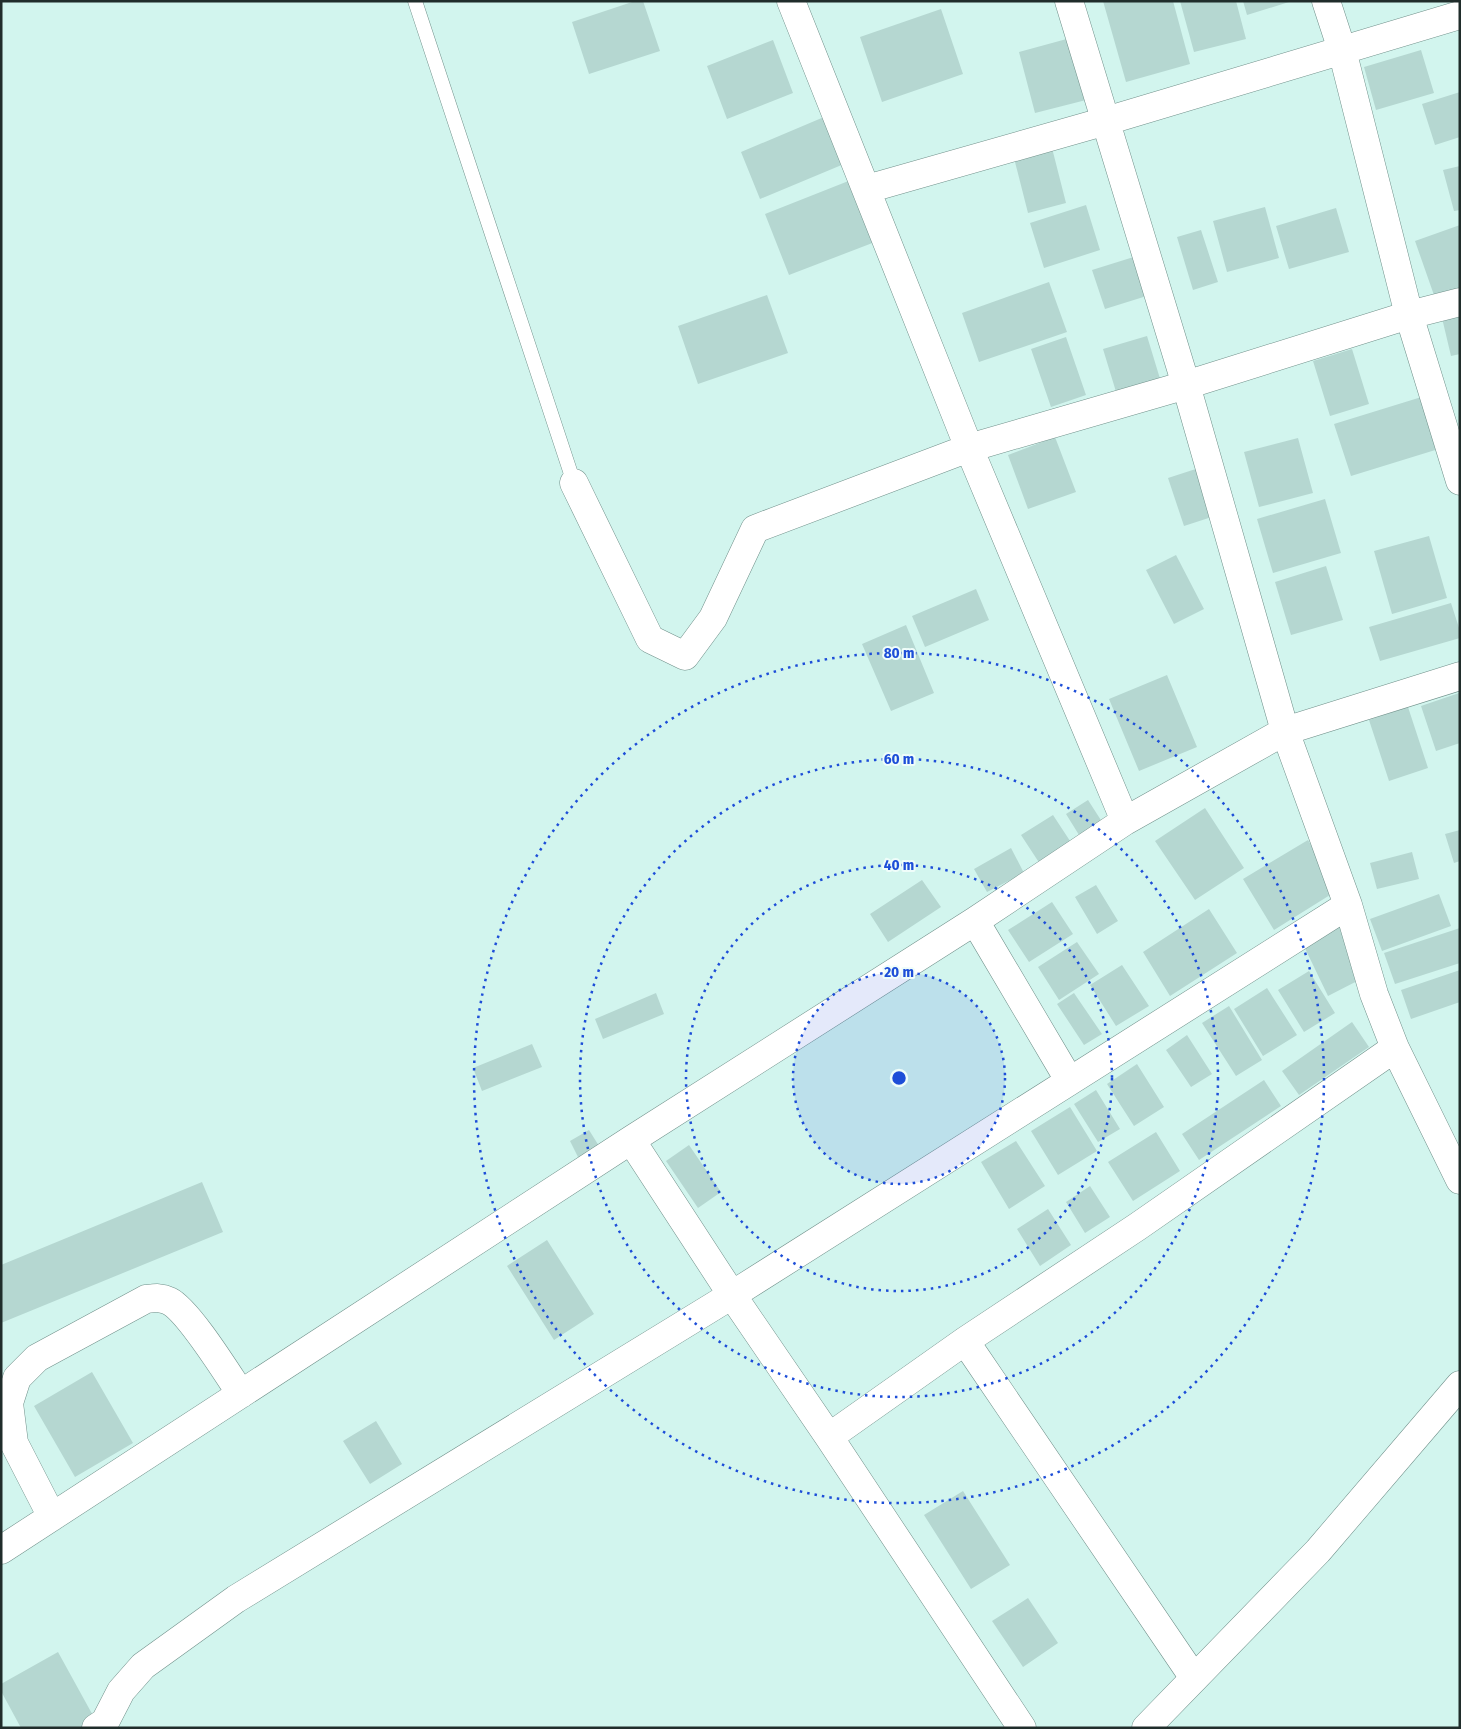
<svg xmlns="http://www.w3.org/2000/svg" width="1461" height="1729" font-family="'Fira Sans Condensed',sans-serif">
  <rect width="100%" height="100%" fill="#d2f5ee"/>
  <path fill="#b5d7d1" d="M635 1H643L660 51 589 74 572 22Z
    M1103 1H1173L1190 64 1126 82Z
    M1180 1H1236L1246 39 1194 52Z
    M1243 1H1289V2L1247 15Z
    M941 9 963 74 882 102 860 37Z
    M1074 37 1090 99 1035 113 1019 52Z
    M773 40 793 93 727 119 707 66Z
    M1421 50 1434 93 1376 110 1364 67Z
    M1460 92V137L1435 145 1422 104Z
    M824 117 844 164 760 199 741 152Z
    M1052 148 1066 203 1028 213 1014 158Z
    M1460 166V210L1454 211 1443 170Z
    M851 180 875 242 789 275 765 214Z
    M1086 205 1100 250 1044 268 1030 223Z
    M1265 207 1279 258 1227 272 1213 221Z
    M1336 208 1349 252 1289 269 1276 226Z
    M1460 225V289L1435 298 1415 241Z
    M1201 230 1218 282 1193 290 1177 237Z
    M1140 255 1153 294 1105 309 1092 270Z
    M1049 282 1067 332 979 362 962 313Z
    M767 295 788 353 698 384 678 326Z
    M1460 313V354L1451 356 1442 318Z
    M1147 336 1161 382 1117 395 1103 349Z
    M1066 337 1086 395 1051 407 1031 349Z
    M1352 349 1369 404 1330 416 1313 361Z
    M1428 395 1445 447 1351 476 1334 424Z
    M1055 437 1076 492 1028 509 1008 455Z
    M1298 438 1313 493 1259 507 1244 452Z
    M1205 466 1221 514 1184 526 1168 478Z
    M1325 499 1341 553 1273 573 1257 519Z
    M1429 536 1447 598 1392 614 1374 551Z
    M1176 555 1204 609 1174 624 1146 570Z
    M1326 566 1343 620 1291 635 1275 582Z
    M976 589 989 620 925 647 912 616Z
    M1451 603 1460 631V638L1380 661 1369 627Z
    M906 625 934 693 891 711 862 644Z
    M1167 675 1197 747 1139 771 1109 699Z
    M1459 693 1460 743 1436 751 1421 706Z
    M1408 707 1428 768 1389 781 1369 720Z
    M1088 800 1106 828 1084 843 1066 814Z
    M1205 808 1244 868 1195 900 1155 841Z
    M1053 815 1072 844 1040 864 1021 835Z
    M1460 830V861L1454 863 1445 834Z
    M1308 840 1338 890 1274 930 1243 879Z
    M1011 848 1024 873 987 892 974 869Z
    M1412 852 1419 879 1377 889 1370 863Z
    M922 880 941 907 888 942 870 914Z
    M1096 885 1118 921 1097 934 1075 897Z
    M1439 894 1451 926 1382 951 1370 919Z
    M1052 902 1073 934 1029 962 1008 930Z
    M1209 909 1237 953 1170 996 1143 952Z
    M1337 923 1365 977 1328 996 1301 940Z
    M1460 928V963L1395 984 1384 953Z
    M1077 942 1099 974 1059 1000 1038 967Z
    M1122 965 1149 1006 1116 1026 1090 985Z
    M1460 970V1002L1411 1019 1401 990Z
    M1309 971 1335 1013 1304 1032 1278 990Z
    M1267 988 1297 1035 1263 1056 1234 1009Z
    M656 993 664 1014 603 1039 595 1019Z
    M1074 993 1102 1034 1084 1045 1057 1004Z
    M1229 1006 1262 1060 1236 1076 1202 1023Z
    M1352 1022 1369 1047 1299 1095 1282 1071Z
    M1187 1035 1212 1074 1191 1087 1166 1050Z
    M532 1044 542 1067 482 1091 473 1068Z
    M1137 1064 1164 1107 1134 1126 1107 1084Z
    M1264 1080 1281 1106 1199 1160 1182 1134Z
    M1096 1090 1120 1129 1098 1142 1074 1104Z
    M1070 1107 1097 1151 1058 1175 1031 1131Z
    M589 1130 604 1154 582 1165 570 1141Z
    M1156 1132 1180 1171 1133 1201 1108 1162Z
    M1016 1141 1045 1186 1009 1209 981 1162Z
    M689 1145 721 1192 698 1208 666 1161Z
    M202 1182 223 1232 1 1323V1265Z
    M1090 1186 1110 1217 1085 1233 1066 1202Z
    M1048 1209 1071 1245 1040 1266 1017 1229Z
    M547 1240 594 1314 554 1340 507 1266Z
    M92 1372 133 1443 75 1477 34 1406Z
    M376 1421 402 1464 370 1484 343 1441Z
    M963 1491 1010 1565 971 1589 924 1515Z
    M1028 1598 1058 1643 1023 1667 992 1621Z
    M58 1652 96 1721 84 1728H21L1 1691V1684Z"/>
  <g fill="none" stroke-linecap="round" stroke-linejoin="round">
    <defs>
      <path id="lane" d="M415 1 574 483"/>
      <path id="street" d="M791 1 969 448 1125 821
        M1069 1 1186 385 1285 731 1348 905 1374 994 1395 1048 1460 1180
        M1326 1 1342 50 1409 315 1460 481
        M867 189 1106 121 1460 15
        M574 483 650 639 685 656 713 618 755 529 969 448 1186 385 1409 315 1460 302
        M975 921 1069 1080
        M631 1140 732 1295 829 1437 1022 1728
        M965 1341 1194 1678
        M829 1437 965 1341 1137 1227 1395 1048
        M52 1517 14 1443 9 1403 17 1378 37 1358 146 1299C155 1298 161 1297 169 1301 188 1310 227 1373 241 1394
        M1 1550 631 1140 975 921 1125 821 1285 731 1460 676
        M96 1728 105 1722 121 1691 143 1666 236 1599 732 1295 1348 905"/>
      <path id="secondary" d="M1146 1728 1318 1551 1460 1385"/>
    </defs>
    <use href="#lane" stroke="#70908a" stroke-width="15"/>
    <use href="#street" stroke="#70908a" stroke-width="29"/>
    <use href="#secondary" stroke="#70908a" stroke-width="29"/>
    <use href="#lane" stroke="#fff" stroke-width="14"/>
    <use href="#street" stroke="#fff" stroke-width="28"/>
    <use href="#secondary" stroke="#fff" stroke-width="28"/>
  </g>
  <circle cx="899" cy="1078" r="106" fill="#1d4ed8" fill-opacity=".12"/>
  <g fill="none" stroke="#1d4ed8" stroke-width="2.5" stroke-dasharray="2.5 5">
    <circle cx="899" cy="1078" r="106"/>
    <circle cx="899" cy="1078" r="213"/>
    <circle cx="899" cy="1078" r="319"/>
    <circle cx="899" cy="1078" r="425"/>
  </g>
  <circle cx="899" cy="1078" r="8" fill="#1d4ed8" stroke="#effdfa" stroke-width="2.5"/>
  <g font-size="15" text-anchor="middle" font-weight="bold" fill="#1d4ed8" stroke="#effdfa" stroke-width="4" stroke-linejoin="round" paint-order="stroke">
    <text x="899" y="658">80 m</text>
    <text x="899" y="764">60 m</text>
    <text x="899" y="870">40 m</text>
    <text x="899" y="977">20 m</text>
  </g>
  <rect width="1461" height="1729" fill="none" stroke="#202d2b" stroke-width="5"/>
</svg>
